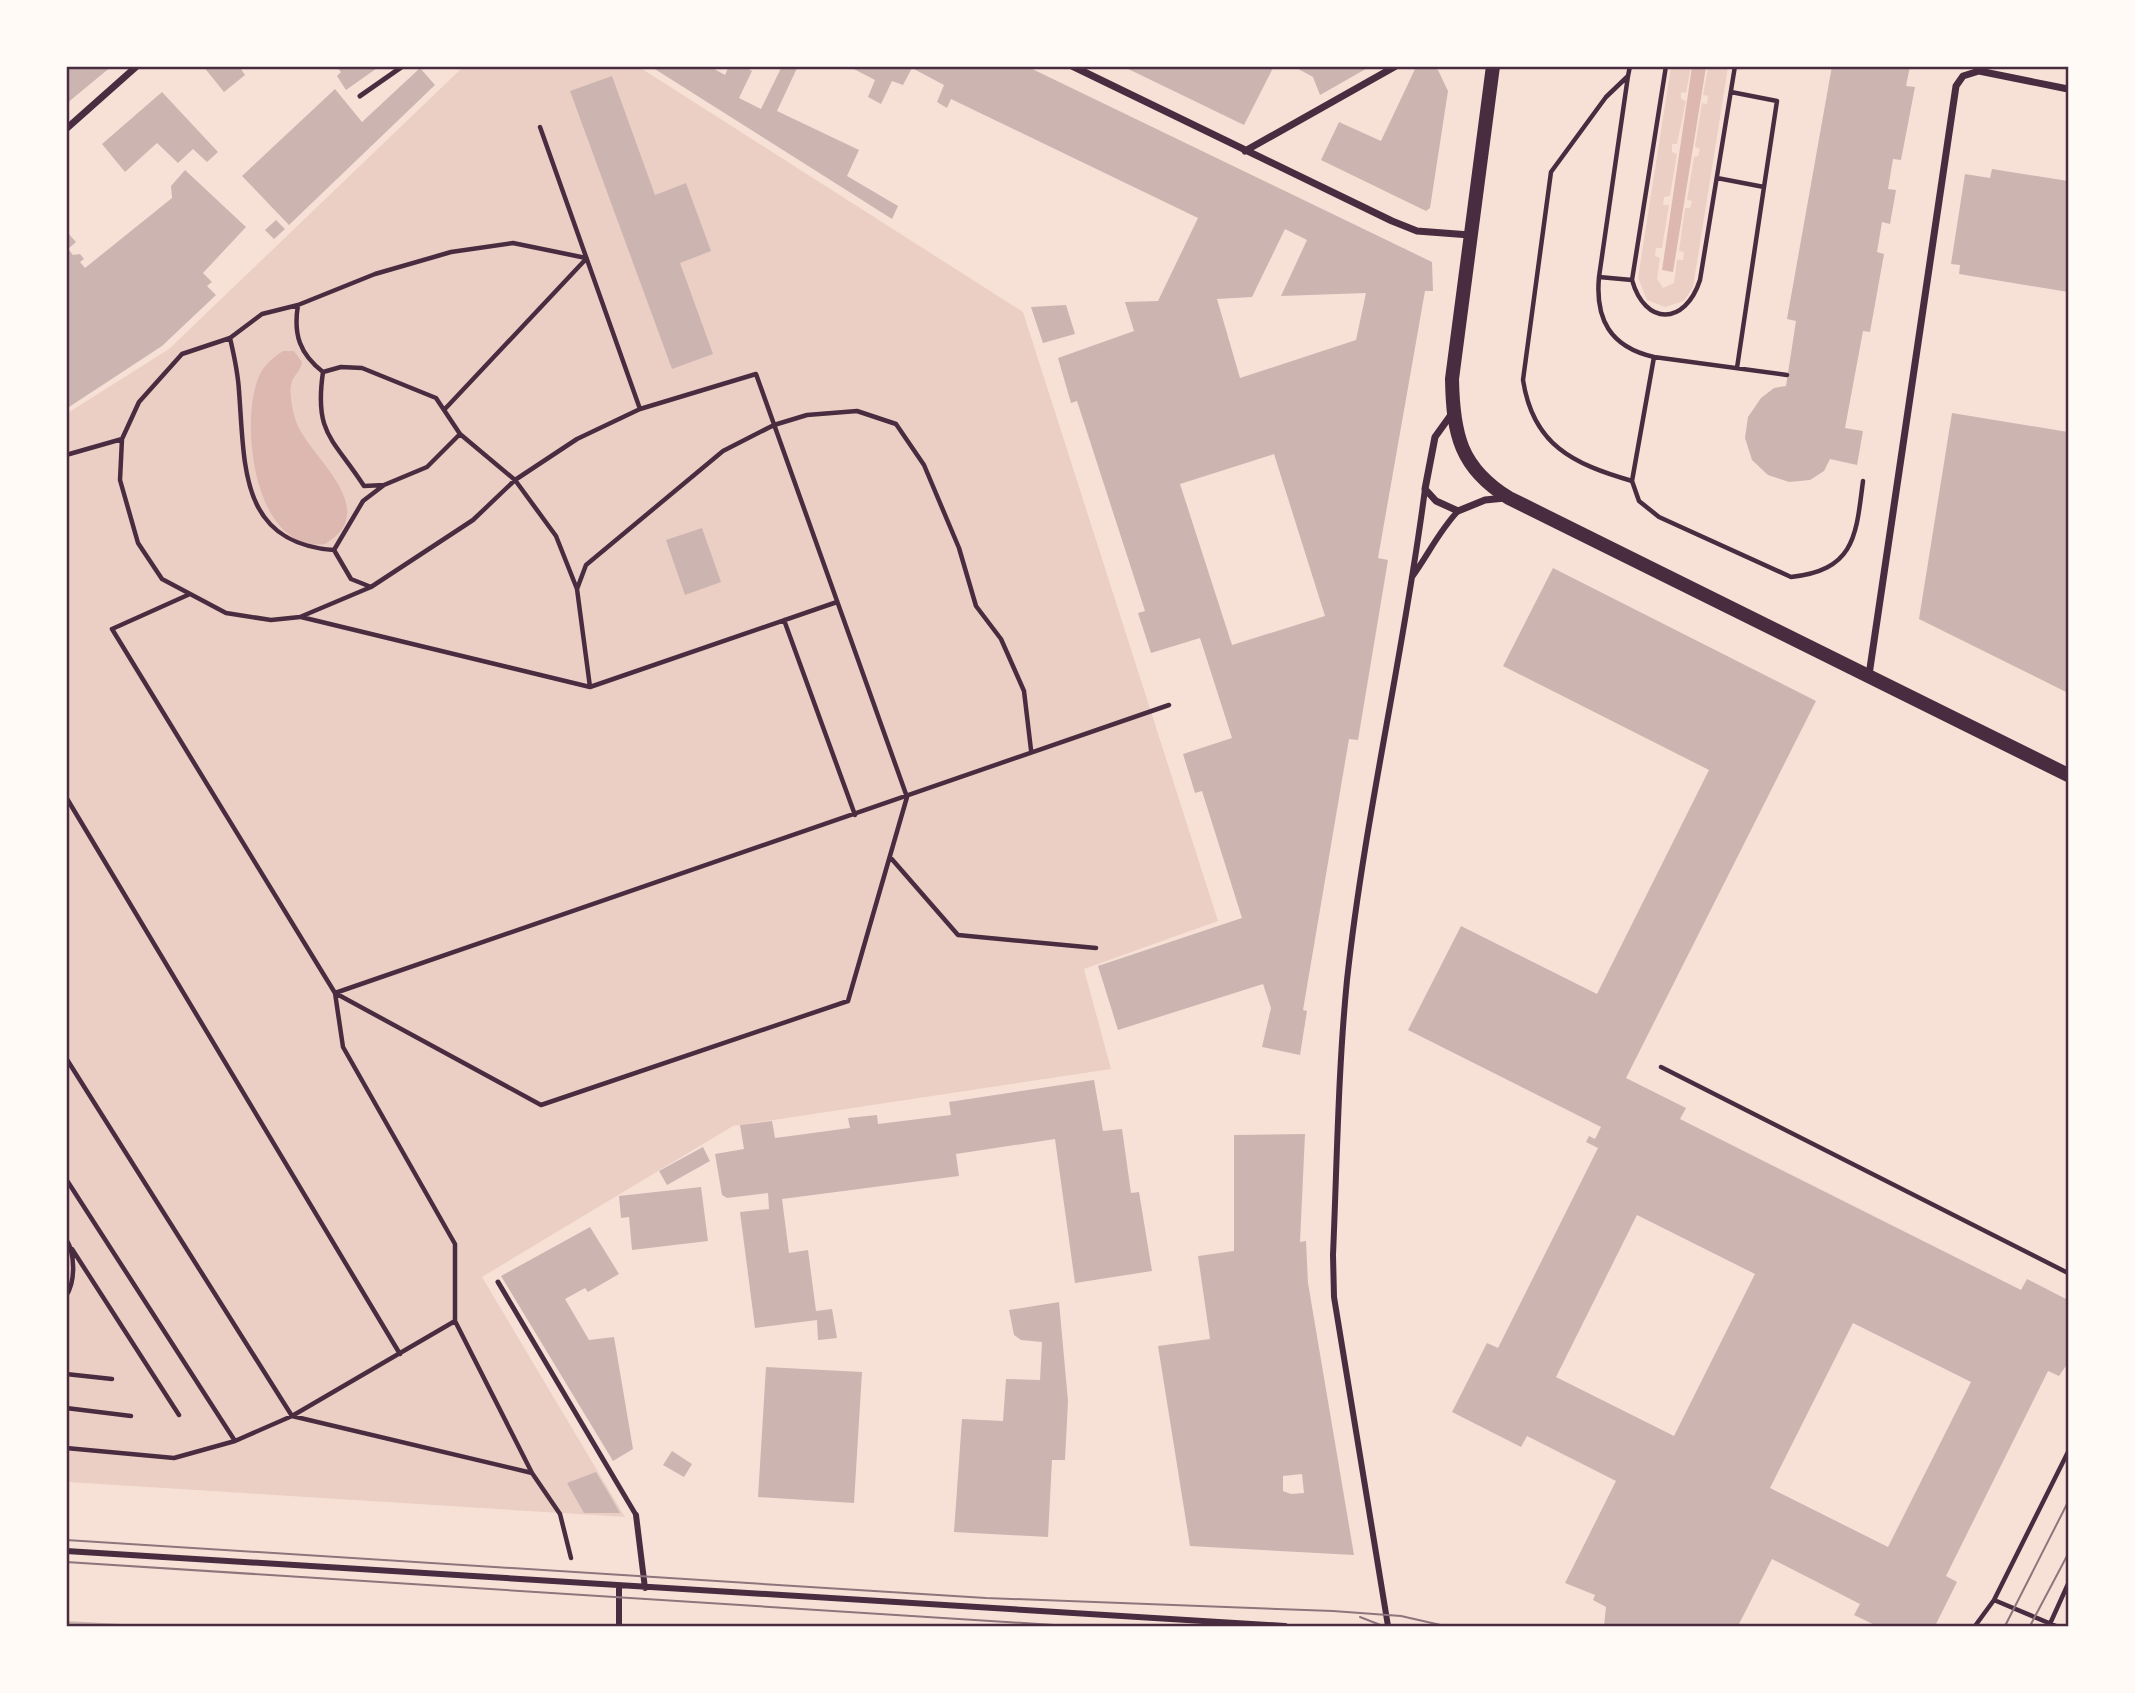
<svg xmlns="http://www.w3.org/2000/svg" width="2135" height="1693" font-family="Lato,sans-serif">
  <rect width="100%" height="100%" fill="#f7e1d7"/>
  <path fill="#ebcfc5" d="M463 67H639L1023 312 1218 921 1084 969 1111 1069 733 1126 482 1277 625 1517 67 1482 66 414 169 349Z
    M1671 67H1691L1686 93 1681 92V99L1686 101 1677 144H1672V152L1677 154 1670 196 1664 197 1663 205H1669L1662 248H1656L1655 256 1660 258 1657 279 1663 288 1674 283 1677 260H1683L1684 252 1679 251 1685 208H1690L1692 201 1687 200 1694 157 1698 156 1700 149 1695 147 1702 103 1707 104 1708 96 1703 95 1708 67H1728L1693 287 1684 301 1665 307 1647 300 1638 278Z"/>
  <path fill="#dcb8b0" d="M1692 67H1706L1673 272 1662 270Z
    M283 351H294L302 362C301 370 295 374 292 381 288 392 293 413 297 424 311 458 383 510 325 544 254 554 238 420 260 374 265 364 274 357 283 351Z"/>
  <path fill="#ccb4b1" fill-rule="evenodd" d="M66 66H112L66 104Z
    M203 66H239L245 75 224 92Z
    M336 66H380L346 90 337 76 341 72Z
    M650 66H709L725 75 729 66H744L752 71 739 98 761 109 782 66H798L777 111 859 150 847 176 898 206 892 219Z
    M848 66H1026L1432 262 1433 291H1425L1378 558 1388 560 1358 740 1349 739 1303 1010 1307 1011 1300 1055 1262 1047 1271 1008 1263 984 1118 1030 1098 966 1242 918 1202 791 1195 793 1183 754 1232 738 1200 638 1151 653 1138 613 1145 611 1077 401 1071 403 1058 358 1134 331 1125 302 1158 301 1198 218 951 99 947 108 937 102 944 85 912 68 903 85 892 81 881 104 868 97 875 80ZM1285 229 1307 240 1281 296 1366 293 1356 340 1240 378 1217 299 1252 297ZM1274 454 1325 616 1232 645 1180 484Z
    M1122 66H1274L1244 125Z
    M1293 66H1371L1320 95 1313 77Z
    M1832 66H1910L1906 86 1915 87 1901 160 1893 159 1888 189 1896 190 1890 224 1882 222 1877 252 1884 254 1870 332 1863 331 1845 428 1863 431 1857 465 1830 459 1824 471 1810 480 1789 482 1768 475 1752 460 1745 438 1748 417 1761 398 1774 388 1786 386 1796 321 1787 319Z
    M1416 67 1431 66 1438 70 1448 91 1430 208 1426 211 1321 160 1339 122 1381 141Z
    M420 68 435 85 289 225 242 176 335 89 362 122Z
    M612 76 655 195 686 183 711 251 680 263 713 354 672 369 570 91Z
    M162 92 218 152 207 162 193 149 178 163 157 143 125 172 102 144Z
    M1992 169 2068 181V292L1959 274 1960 265 1951 264 1965 174 1990 178Z
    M185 170 246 227 203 273 212 282 207 286 216 295 162 346 66 409V231L76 242 68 249 73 255 80 254 84 259 80 262 85 268 172 198 171 186Z
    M276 220 285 229 274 239 265 230Z
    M1066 305 1075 334 1043 343 1031 307Z
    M1952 413 2068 432V693L1919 619Z
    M702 528 721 582 685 595 666 540Z
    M1553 568 1816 701 1626 1078 1686 1108 1680 1119 2021 1290 2027 1279 2068 1300V1363L2059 1376 2048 1371 1946 1576 1957 1582 1935 1626H1877L1854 1615 1860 1604 1772 1559 1738 1626H1604L1606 1607 1593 1600 1595 1595 1565 1583 1616 1481 1527 1436 1521 1447 1452 1412 1487 1343 1498 1348 1598 1148 1586 1142 1589 1136 1595 1139 1601 1127 1408 1030 1461 926 1597 994 1709 770 1503 666ZM1637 1215 1755 1274 1674 1436 1556 1377ZM1853 1323 1971 1382 1888 1547 1770 1488Z
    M1094 1080 1103 1131 1122 1129 1131 1193 1139 1192 1152 1271 1075 1283 1055 1139 956 1154 959 1176 782 1199 789 1253 808 1250 816 1311 832 1309 837 1338 818 1340 817 1320 755 1328 740 1212 769 1209 768 1193 727 1198 722 1195 715 1154 744 1149 740 1125 772 1121 775 1138 850 1128 848 1118 877 1115 878 1124 951 1115 949 1102Z
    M1305 1134 1300 1242 1306 1241 1308 1283 1354 1555 1190 1546 1158 1346 1210 1339 1198 1256 1234 1251V1135ZM1302 1474 1304 1493 1291 1494 1283 1491V1476Z
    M703 1147 710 1161 667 1185 659 1171Z
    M701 1187 708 1241 632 1250 629 1217 621 1218 619 1196Z
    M590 1227 619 1274 588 1292 585 1288 565 1299 589 1340 614 1337 633 1449 613 1461 501 1276Z
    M1059 1302 1068 1401 1065 1460H1052L1048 1537 954 1532 962 1419 1003 1421 1006 1379 1040 1380 1042 1342 1021 1340 1014 1335 1009 1310Z
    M766 1367 862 1372 854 1503 758 1497Z
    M672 1451 692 1464 684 1477 663 1465Z
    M596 1472 611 1497 620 1513H584L567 1483Z
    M66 1621 121 1624V1626H66Z"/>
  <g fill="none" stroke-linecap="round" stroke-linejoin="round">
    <path stroke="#4a2c40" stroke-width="4.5" d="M1666 66 1632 280C1645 326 1685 326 1700 280L1735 66
      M1628 76 1630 66
      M1731 92 1777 101 1764 187
      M540 127 640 409 756 374 907 797 848 1001 541 1105 335 993 1169 705
      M1717 178 1764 187 1737 368
      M1599 277C1595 319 1610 347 1654 357L1632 481C1573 464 1533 445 1523 380L1551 172 1606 97 1628 76 1599 277 1632 280
      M298 305C293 335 300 354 323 372 314 434 333 438 364 486L384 485
      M230 338C234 355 238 373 239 391 245 466 239 543 334 550L351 579 371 587 473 520 515 480 577 439 640 409
      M1654 357 1787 375
      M323 372 341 367 362 368 436 398 460 434 515 480 556 536 577 589 590 687
      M444 410 586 259
      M66 455 122 439
      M1632 481 1639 501 1659 517 1791 577C1855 570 1856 536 1863 481
      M334 550 363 501 384 485 427 467 460 434
      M371 587 300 617 271 620 226 613 162 579 138 543 120 480 122 439 139 402 182 354 230 338 262 314 298 305 375 274 451 252 513 243 586 258
      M577 589 586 565 723 451 774 425 807 415 857 411 896 424 924 465 959 548 976 606 1001 639 1024 691 1031 750
      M301 617 590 687 837 602
      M784 620 855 815
      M66 797 400 1354
      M890 857 958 935 1096 948
      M66 1058 292 1416 532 1473 455 1321
      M1661 1067 2068 1273
      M66 1179 235 1441
      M66 1239C75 1253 76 1281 66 1296
      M72 1249 179 1415
      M66 1374 112 1379
      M66 1408 131 1416
      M66 1448 174 1458 235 1441 292 1416 455 1321V1244L343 1047 335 993 112 629 190 594
      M532 1473 560 1514 571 1558
      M1994 1600 2056 1626
      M1975 1626 1994 1600 2068 1452
      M2049 1626 2068 1584"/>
    <path stroke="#4a2c40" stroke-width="5" d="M360 96 403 66
      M498 1282 636 1515"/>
    <path stroke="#4a2c40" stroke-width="6" d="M1412 577C1428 555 1439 531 1458 511
      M636 1515 645 1588
      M66 1551 1285 1626
      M619 1587V1626
      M1388 1626 1334 1297 1333 1255C1337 1163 1338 1071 1347 980 1365 815 1404 653 1425 489"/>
    <path stroke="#4a2c40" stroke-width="7" d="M1072 66 1392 221 1417 231 1470 235
      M66 129 137 66
      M1245 151 1396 66
      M1453 412 1435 437 1425 489 1436 501 1458 511 1485 500 1505 498
      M1869 675 1956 86 1963 76 1979 71 2068 89"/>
    <path stroke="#4a2c40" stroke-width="14" d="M1493 66 1452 379C1453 434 1460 468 1509 498L2068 775"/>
    <path stroke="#8f747c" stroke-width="2" d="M66 1540 986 1598 1333 1611 1401 1616 1445 1626
      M66 1562 1069 1626
      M1360 1617 1383 1626
      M2005 1626 2068 1502
      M2030 1626 2068 1554"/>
  </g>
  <rect width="2135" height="1693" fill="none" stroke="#fffaf5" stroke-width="136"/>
  <rect x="68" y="68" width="1999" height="1557" fill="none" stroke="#4a2c40" stroke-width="2.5"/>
</svg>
